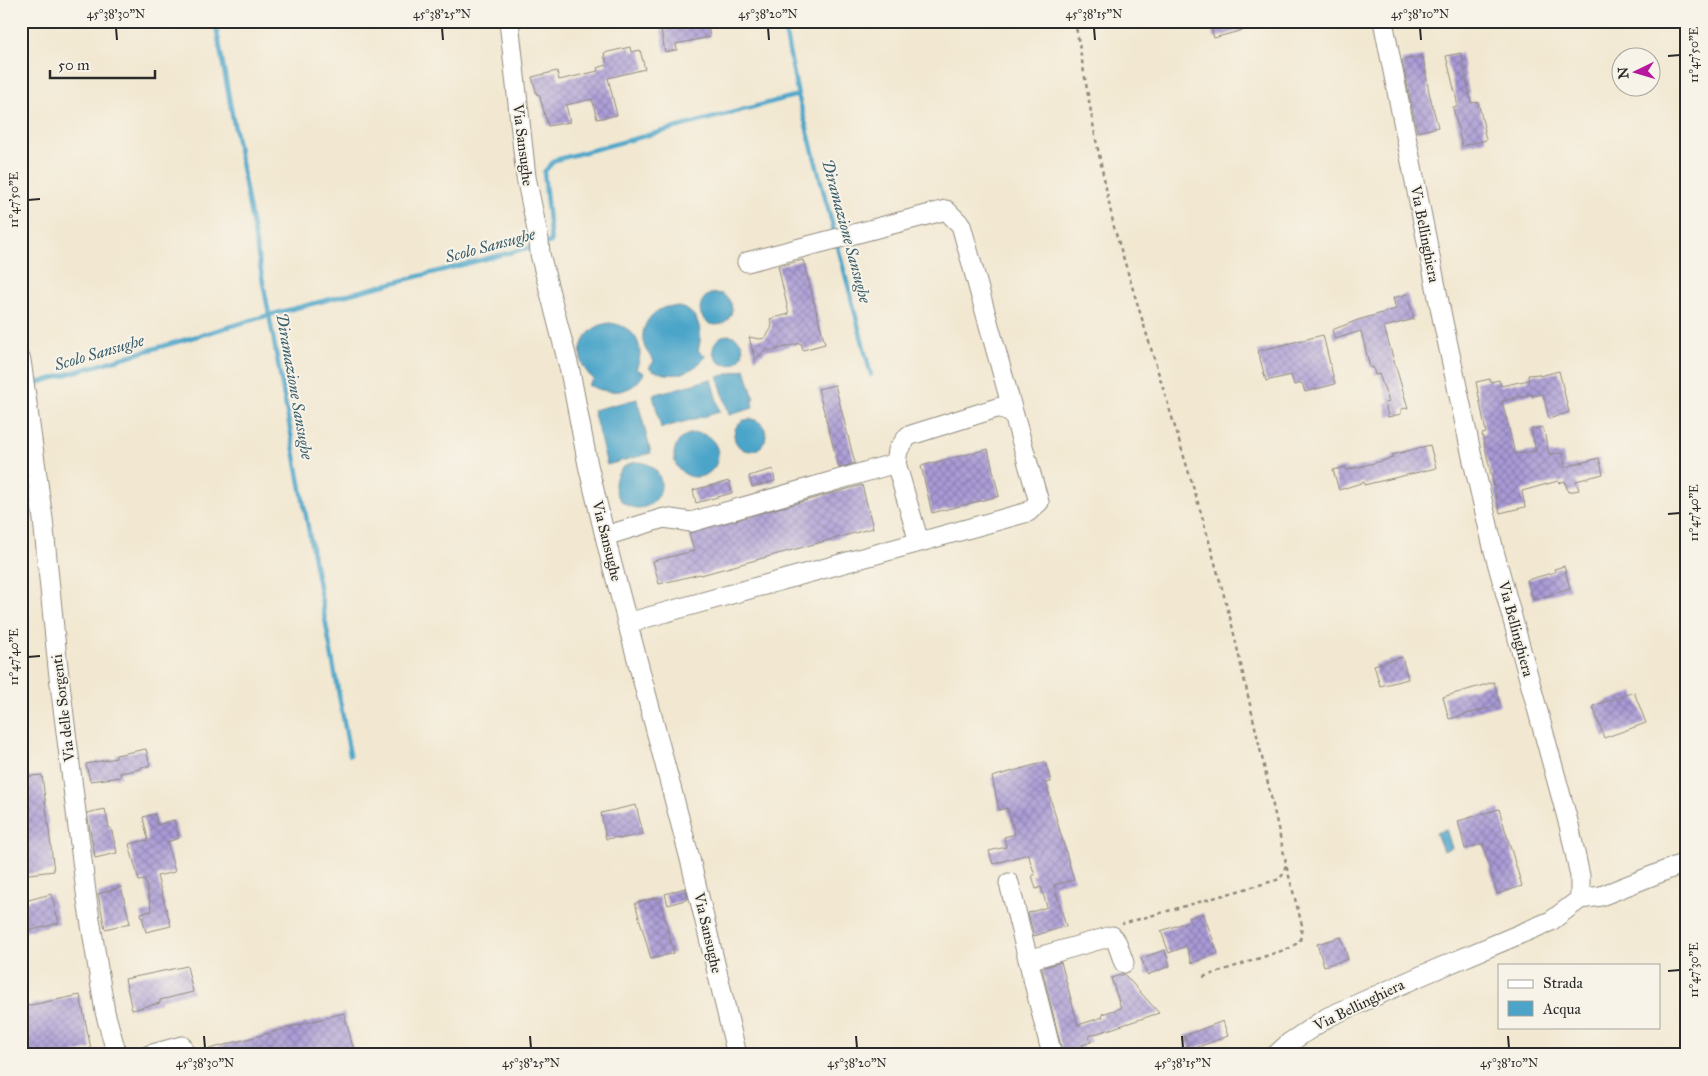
<svg xmlns="http://www.w3.org/2000/svg" width="1708" height="1076" font-family="'IM FELL Great Primer',serif">
  <defs>
    <pattern id="building-cross-hatch" width="8" height="8" patternUnits="userSpaceOnUse" patternTransform="scale(1.25)"><rect width="8" height="8" fill="#a99ad6"/><path d="M0 0l8 8M0 8l8-8" fill="none" stroke="#8a7eae"/></pattern>
  </defs>
  <rect width="100%" height="100%" fill="#f7f3e8"/>
  <filter id="ink" filterUnits="userSpaceOnUse"><feTurbulence type="fractalNoise" baseFrequency=".02" numOctaves="2"/><feDisplacementMap in="SourceGraphic" scale="10" xChannelSelector="R" yChannelSelector="G"/><feConvolveMatrix kernelMatrix="1 2 1 2 8 2 1 2 1" color-interpolation-filters="sRGB"/></filter>
  <filter id="wash" filterUnits="userSpaceOnUse"><feTurbulence type="fractalNoise" baseFrequency=".0096" numOctaves="4" result="noise"/><feDisplacementMap in="SourceGraphic" scale="20" xChannelSelector="R" yChannelSelector="G"/><feGaussianBlur stdDeviation="1.12" result="paint"/><feColorMatrix in="noise" values="0 0 0 0 0 0 0 0 0 0 0 0 0 0 0 0 0 1.4 0 .05"/><feComposite in="paint" operator="in"/></filter>
  <g filter="url(#wash)">
    <rect width="100%" height="100%" fill="#f2e8d1"/>
    <path fill="#4ca5c9" stroke="#3c687a" d="M700 309a16 16 0 1 1 32 0a16 16 0 1 1-32 0Z
      M666 307C696 303 705 327 698 351L706 356C691 375 670 380 649 368L654 361C651 356 647 353 645 348 638 330 649 312 666 307Z
      M609 323C634 325 647 346 636 369L644 373C633 395 608 395 588 385L594 379C570 361 580 327 609 323Z
      M713 350a15 15 0 1 1 30 0a15 15 0 1 1-30 0Z
      M745 369 754 399 752 400 753 408 729 415 718 377Z
      M711 379 720 412 661 428 653 395Z
      M637 399 651 453 607 465 593 410Z
      M734 435a16 16 0 1 1 32 0a16 16 0 1 1-32 0Z
      M674 455a22 22 0 1 1 44 0a22 22 0 1 1-44 0Z
      M615 485a23 23 0 1 1 46 0a23 23 0 1 1-46 0Z
      M1446 829 1452 848 1443 851 1436 833Z"/>
    <g fill="none" stroke-linecap="round" stroke-linejoin="round">
      <path stroke="#4ca5c9" stroke-width="4.5" d="M215 21 350 755
        M798 95 835 235
        M837 243 871 375
        M544 244 551 242 544 172 555 160 798 95 784 26 785 21
        M37 383 269 315 535 246"/>
    </g>
    <g id="blocks">
      <path fill="url(#building-cross-hatch)" d="M698 21H707L710 37 676 44 677 50 665 52 661 30Z
        M1209 21H1261V25L1214 38Z
        M630 47 631 52 640 50 645 69 608 78 617 115 597 119 592 99 566 105 570 122 548 126 539 94 537 95 532 77 557 71 559 80 598 71 597 68 607 65 604 53Z
        M1461 53 1471 103 1478 102 1485 131H1484L1486 140 1462 146 1453 107H1457V101L1446 56Z
        M1423 57 1429 92 1438 127 1417 132 1402 60Z
        M803 260 825 344 803 350 801 343 774 350H767L755 359 749 337 759 339 765 338 771 329 772 324 770 319 789 314 778 266Z
        M1407 294 1414 319 1384 327 1408 408 1401 409V414L1388 417 1385 403 1389 402 1379 374 1375 375 1373 367 1370 368 1361 331 1335 339 1332 330 1358 320 1396 309 1393 298Z
        M1323 335 1335 384 1305 392 1302 383 1294 385 1291 375 1266 381 1258 351Z
        M1559 371 1569 412 1549 419 1543 394 1532 396V394L1502 401 1515 454 1536 451 1531 429 1543 427 1549 454 1563 453 1565 467 1599 458 1603 474 1576 481 1579 490 1568 492 1565 481 1559 483 1558 481 1522 491 1525 507 1500 513 1482 434 1486 433 1476 382 1490 379V382L1499 380 1501 386 1529 380 1528 375 1539 374 1540 376Z
        M835 385 855 463 839 468 818 389Z
        M1430 445 1436 468 1364 485V482L1339 490 1333 470 1346 467 1347 470 1393 458 1392 455Z
        M988 449 999 496 932 513 921 466Z
        M773 469 775 481 752 487 749 476Z
        M729 481 732 493 696 503 693 490Z
        M862 485 873 528 701 575 700 574 659 584 653 561 694 551 689 533Z
        M1564 566 1570 589 1533 600 1527 580 1555 572 1554 569Z
        M1402 657 1408 679 1380 686 1374 665Z
        M1494 682 1500 705 1449 719 1443 697Z
        M1634 692 1646 723 1604 738 1593 706Z
        M146 749 150 766 141 767V769L120 773 121 777 90 781 86 764 116 758V755Z
        M1045 762 1051 782 1046 783 1074 880 1054 885 1066 926 1034 936 1028 913 1047 907 1041 887 1036 889 1032 875H1035L1028 854 993 864 989 851 1006 847 1004 837 1015 834 1007 808 999 810 992 777Z
        M42 775 54 871 21 875V777Z
        M636 805 643 834 619 839 618 837 606 839 601 813Z
        M105 809 109 828H111L117 853 95 858 87 813Z
        M1499 809 1522 886 1497 894 1483 844 1465 849 1458 821Z
        M155 814 157 825 174 820 179 838 167 842 175 872 157 876 171 926 146 932 141 913 152 911 145 880 139 881 129 844 148 840 143 817Z
        M121 887 130 923 105 929 98 894Z
        M685 888 688 899 668 905 665 894Z
        M51 894 59 923 21 933V902Z
        M659 897 674 953 651 959 635 903Z
        M1203 913 1218 953 1192 963 1186 946 1169 953 1161 931 1190 921 1189 918Z
        M1341 937 1348 959 1324 966 1317 944Z
        M1165 950 1170 966 1147 975 1141 958Z
        M1061 962 1078 1025 1103 1017 1102 1014 1121 1008 1111 978 1124 974 1159 1013 1089 1036 1091 1042 1082 1045 1085 1055H1063L1042 968Z
        M187 966 193 992 160 1000V1003L132 1010 125 979Z
        M80 995 91 1049 65 1055H21V1007Z
        M344 1013 355 1055H202V1051Z
        M1223 1021 1228 1036 1190 1050 1184 1036Z"/>
    </g>
  </g>
  <g filter="url(#ink)">
    <use href="#blocks" fill-opacity="0" stroke="#8e8a7e" stroke-width="1"/>
    <g fill="none" stroke-linecap="round" stroke-linejoin="round">
      <defs>
        <path id="minor" d="M509 21 526 177 539 240 540 254 570 371 588 465 610 557 690 859 737 1055
          M747 262 946 210 961 225 1014 415
          M21 360 43 519 58 668 87 900 105 1012 117 1055
          M605 536 664 518 691 522 896 463
          M627 623 1028 512 1039 502 1014 415 1000 407 908 436 898 450 896 463 919 542
          M1009 883 1052 1055
          M1580 899 1601 896 1687 862
          M1028 960 1112 936 1117 943 1124 963
          M149 1055 182 1046
          M1276 1055 1289 1043 1328 1017 1425 974 1551 921 1580 899V876L1569 825 1494 551 1473 461 1442 317 1383 21"/>
      </defs>
      <use href="#minor" stroke="#8e8a7e" stroke-width="21"/>
      <path stroke="#8e8a7e" stroke-width="2.5" stroke-dasharray="4 4" stroke-linecap="butt" d="M1075 21 1095 135 1114 227 1202 516 1231 621 1286 863 1284 872 1280 879 1122 924
        M1203 977 1290 948 1300 941 1302 925 1286 865"/>
      <use href="#minor" stroke="#fff" stroke-width="19"/>
    </g>
  </g>
  <path fill="none" stroke="#2b2b2b" stroke-width="2" d="M116 28 117 40M442 28 443 40M768 28 769 40M1094 28 1095 40M1420 28 1421 40M1668 56 1680 55M28 200 40 199M1668 514 1680 513M28 657 40 656M1668 971 1680 970M204 1036 205 1048M530 1036 531 1048M856 1036 857 1048M1182 1036 1183 1048M1508 1036 1509 1048"/>
  <g text-anchor="middle" stroke-width="4" stroke-linejoin="round" paint-order="stroke">
    <g font-size="15" fill="#2b2b2b" stroke="#f7f3e8">
      <text transform="translate(523 145) rotate(83)" y="5">Via Sansughe</text>
      <text transform="translate(1425 234) rotate(79)" y="5">Via Bellinghiera</text>
      <text transform="translate(607 541) rotate(76)" y="5">Via Sansughe</text>
      <text transform="translate(1516 629) rotate(75)" y="5">Via Bellinghiera</text>
      <text transform="translate(63 708) rotate(-97)" y="5">Via delle Sorgenti</text>
      <text transform="translate(708 933) rotate(77)" y="5">Via Sansughe</text>
      <text transform="translate(1359 1005) rotate(-26)" y="5">Via Bellinghiera</text>
    </g>
    <g font-size="16" font-style="italic" fill="#385c6a" stroke="#f7f3e8">
      <text transform="translate(847 231) rotate(75)" y="6">Diramazione Sansughe</text>
      <text transform="translate(490 245) rotate(-15)" y="6">Scolo Sansughe</text>
      <text transform="translate(99 352) rotate(-16)" y="6">Scolo Sansughe</text>
      <text transform="translate(295 386) rotate(80)" y="6">Diramazione Sansughe</text>
    </g>
  </g>
  <rect width="1708" height="1076" fill="none" stroke="#f7f3e8" stroke-width="55"/>
  <rect x="1498" y="964" width="162" height="65" fill="#f7f3e8" stroke="#a5a39c"/>
  <rect x="1508" y="980" width="25" height="8" fill="#ffffff" stroke="#a5a39c"/>
  <text x="1543" y="988" font-size="15" fill="#2b2b2b">Strada</text>
  <rect x="1508" y="1001" width="25" height="15" fill="#4ca5c9" stroke="#a5a39c"/>
  <text x="1543" y="1014" font-size="15" fill="#2b2b2b">Acqua</text>
  <g transform="translate(1636 72) rotate(265)"><circle r="24" fill="#f7f3e8" stroke="#a5a39c"/>
  <path d="M0-4L9 19L0 12L-9 19Z" fill="#b5179e"/>
  <text y="-8" font-size="14" font-weight="bold" text-anchor="middle" fill="#2b2b2b">N</text>
  </g>
  <path d="M50 70v8h105v-8" fill="none" stroke="#2b2b2b" stroke-width="2.5"/>
  <text x="58" y="70" font-size="15" fill="#2b2b2b" stroke="#f7f3e8" stroke-width="4" paint-order="stroke">50 m</text>
  <rect x="28" y="28" width="1652" height="1020" fill="none" stroke="#2b2b2b" stroke-width="2"/>
  <g font-size="12" text-anchor="middle" fill="#2b2b2b">
    <text x="116" y="18">45°38'30"N</text>
    <text x="442" y="18">45°38'25"N</text>
    <text x="768" y="18">45°38'20"N</text>
    <text x="1094" y="18">45°38'15"N</text>
    <text x="1420" y="18">45°38'10"N</text>
    <text transform="translate(1694 55) rotate(-90)" y="4">11°47'50"E</text>
    <text transform="translate(14 200) rotate(-90)" y="4">11°47'50"E</text>
    <text transform="translate(1694 513) rotate(-90)" y="4">11°47'40"E</text>
    <text transform="translate(14 657) rotate(-90)" y="4">11°47'40"E</text>
    <text transform="translate(1694 970) rotate(-90)" y="4">11°47'30"E</text>
    <text x="205" y="1067">45°38'30"N</text>
    <text x="531" y="1067">45°38'25"N</text>
    <text x="857" y="1067">45°38'20"N</text>
    <text x="1183" y="1067">45°38'15"N</text>
    <text x="1509" y="1067">45°38'10"N</text>
  </g>
</svg>
